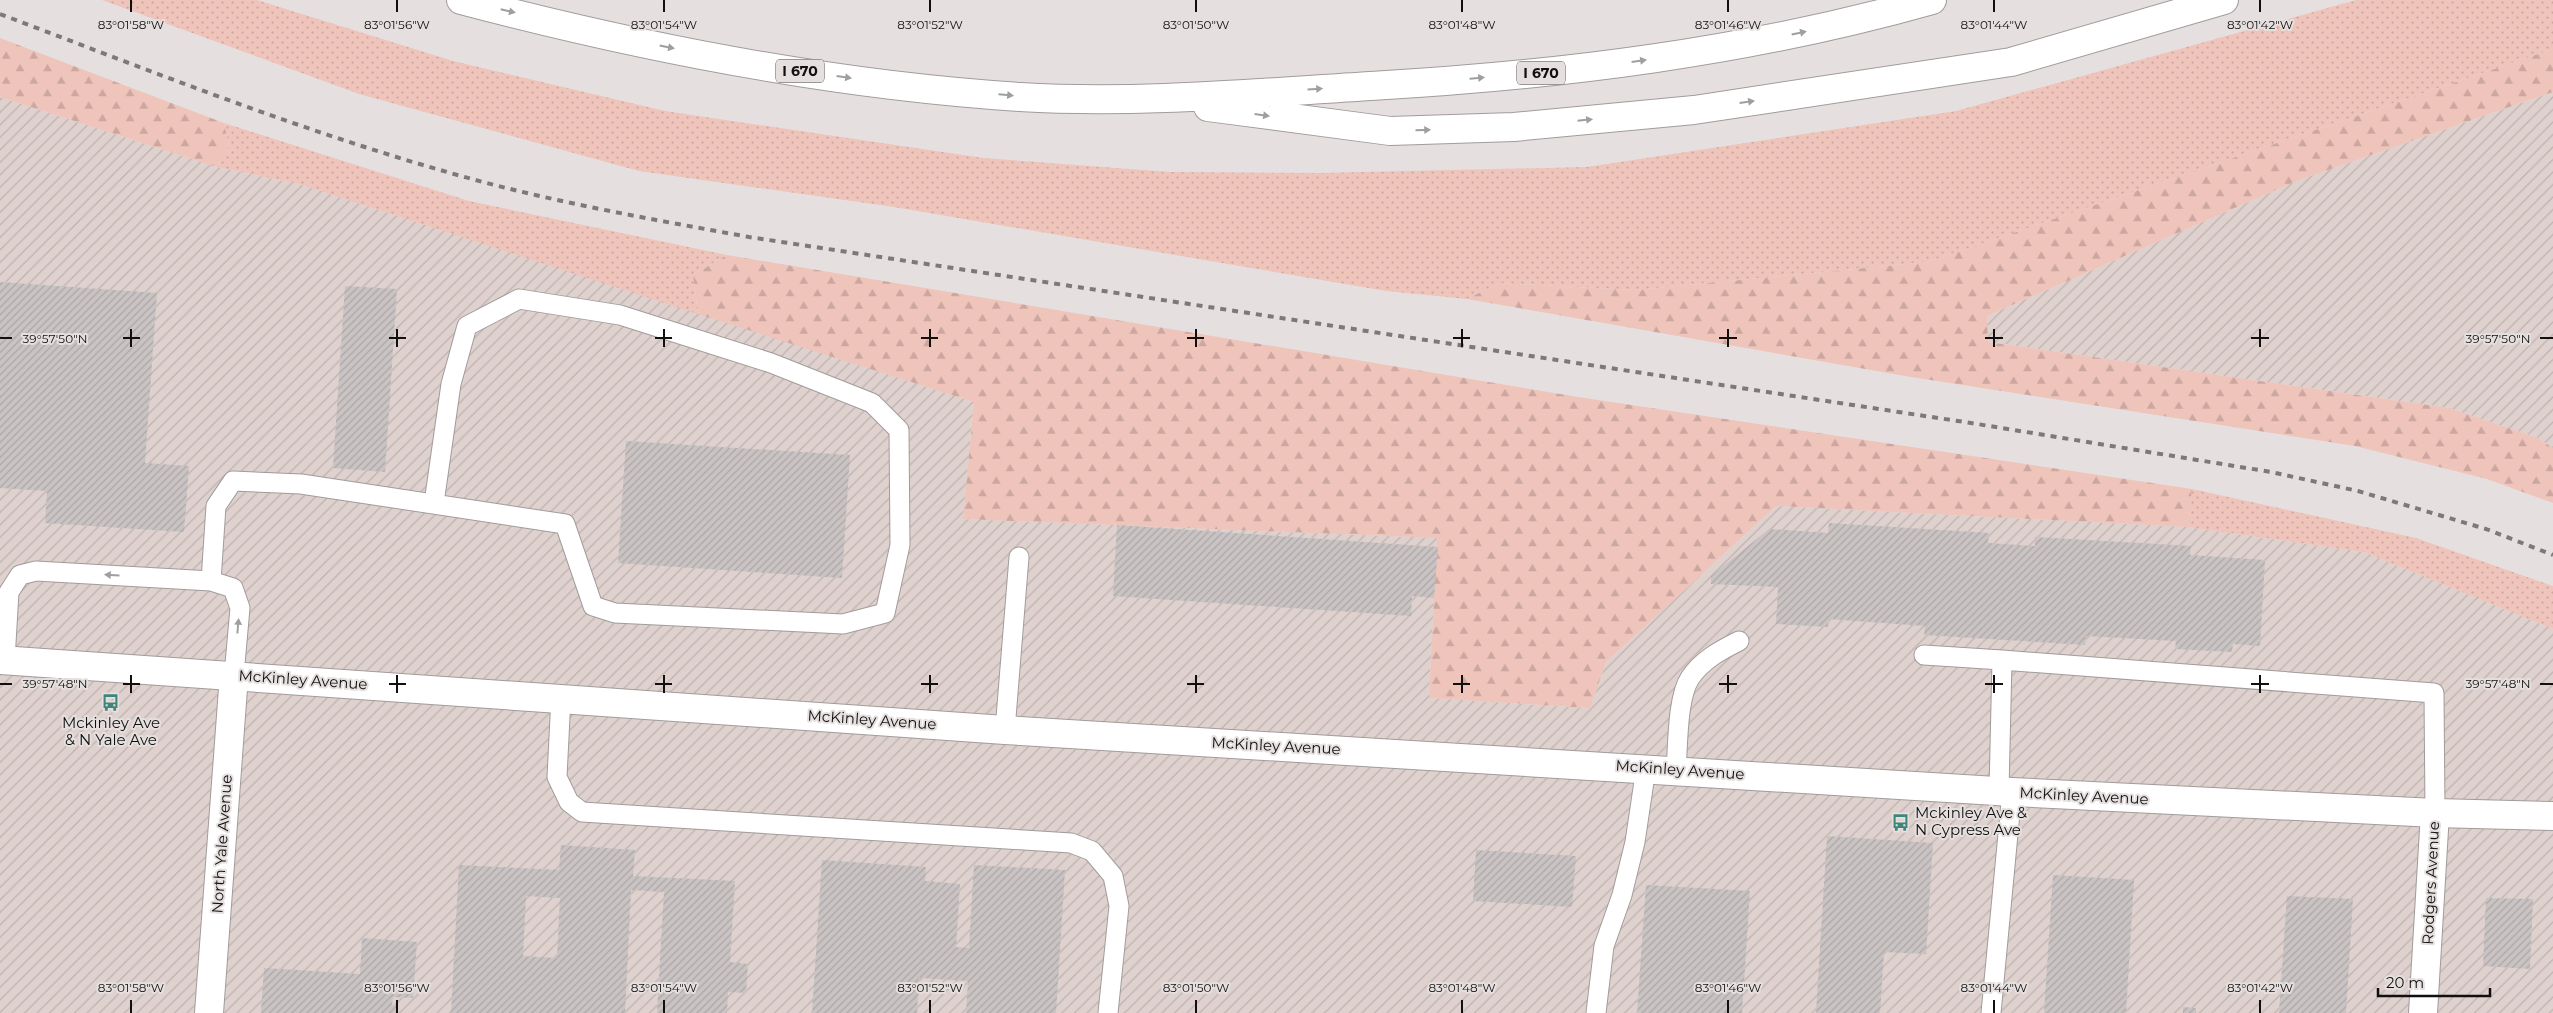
<svg xmlns="http://www.w3.org/2000/svg" width="2553" height="1013" font-family="Montserrat,sans-serif">
  <defs>
    <pattern id="industrial-furrows" width="10" height="10" patternUnits="userSpaceOnUse" patternTransform="scale(1.25)"><rect width="10" height="10" fill="#dfd1ce"/><path d="M-1 1l2-2M0 10L10 0M9 11l2-2" fill="none" stroke="#beb2b0"/></pattern>
    <pattern id="grass-dots" width="8" height="8" patternUnits="userSpaceOnUse" patternTransform="scale(1.25)"><rect width="8" height="8" fill="#efc4bb"/><path d="M2 2h.1M6 6h.1" fill="none" stroke="#cca7a0" stroke-width="1.8" stroke-linecap="round"/></pattern>
    <pattern id="forest-firs" width="22" height="20" patternUnits="userSpaceOnUse" patternTransform="scale(1.25)"><rect width="22" height="20" fill="#efc4bb"/><path d="M5 1l3.5 6h-7zM16 11l3.5 6h-7z" fill="#cca7a0"/></pattern>
    <pattern id="building-hatch" width="6" height="6" patternUnits="userSpaceOnUse" patternTransform="scale(1.25)"><rect width="6" height="6" fill="#c9c4c3"/><path d="M-1 1l2-2M0 6l6-6M5 7l2-2" fill="none" stroke="#aca7a6"/></pattern>
  </defs>
  <rect width="100%" height="100%" fill="#e5e0df"/>
  <path fill="url(#industrial-furrows)" d="M2553 92V448L2538 438 2449 408 1988 342 1987 316 2299 180Z
    M0 97 217 167 299 184 974 402 963 519 1437 538 1429 698 1590 708 1606 662 1776 506 2188 527 2364 552 2553 629V1013H0Z"/>
  <path fill="url(#grass-dots)" d="M102 0H257L453 61 665 111 983 158 1170 172 1320 173 1587 167 1956 111 2356 0H2553V49L1928 262 1635 290 1499 283 1467 299 1386 291 894 207 639 171 359 94Z
    M224 123 469 201 727 255 693 275 698 314 299 184 217 167 229 146Z
    M2192 489 2416 538 2553 586V629L2364 552 2188 527Z"/>
  <path fill="url(#forest-firs)" d="M0 38 224 123 229 146 217 167 0 97Z
    M2553 49V92L2299 180 1987 316 1988 342 2449 408 2538 438 2553 448V503L2487 479 2355 446 1911 377 1467 299 1499 283 1635 290 1928 262Z
    M727 255 1578 397 2192 489 2188 527 1776 506 1606 662 1590 708 1429 698 1437 538 963 519 974 402 698 314 693 275Z"/>
  <path fill="url(#building-hatch)" fill-rule="evenodd" d="M0 282 157 293 145 463 189 466 184 532 45 523 47 491 0 488Z
    M345 286 397 289 385 472 333 468Z
    M626 441 850 455 842 578 618 563Z
    M1829 523 1989 533 1988 543 2035 546V537L2191 546 2190 555 2265 560 2260 646 2233 644 2232 652 2175 649 2176 641 2086 636 2085 645 1924 635 1925 626 1829 619 1828 627 1776 624 1778 587 1711 584V576L1769 529 1828 533Z
    M1117 525 1438 547 1434 598 1412 596 1411 616 1113 596Z
    M1827 836 1933 843 1926 954 1884 952 1880 1013H1816Z
    M561 845 635 850 633 876 735 881 730 962 748 964 746 993 728 992 727 1013H657L664 892 631 890 625 1013H451L459 865 559 870ZM526 896 560 898 557 958 523 956Z
    M1476 850 1576 856 1572 907 1473 901Z
    M822 860 926 867 925 881 960 884 956 947 969 948 974 865 1065 870 1056 1013H966L968 981 919 978 917 1013H812Z
    M2053 875 2134 880 2126 1013H2044Z
    M1646 885 1750 891 1742 1013H1637Z
    M2287 896 2353 899 2346 1013H2279Z
    M2486 898 2533 899 2530 969 2483 966Z
    M362 938 417 942 413 998 393 997 392 1005H398L397 1013H261L264 968 360 974Z
    M2183 1007 2196 1008V1013H2183Z"/>
  <g fill="none" stroke-linecap="round" stroke-linejoin="round">
    <defs>
      <path id="lane" d="M211 581 216 506 233 481 301 484 565 524 593 606 615 613 843 624 885 613 900 545 899 430 872 403 771 363 620 315 519 299 467 326 451 384 434 503
        M1924 655 2002 660
        M5 660 9 592 20 575 36 571 211 581 233 588 240 608 234 675
        M561 697 557 777 569 802 582 812 1071 843 1092 851 1113 876 1119 906 1108 1013
        M1005 730 1019 557
        M1676 770C1678 746 1677 698 1690 678 1702 660 1721 650 1739 641
        M1999 791 2002 660 2434 693 2435 813
        M1596 1013 1604 946 1622 895 1635 842 1646 768
        M1991 1013 2012 792"/>
      <path id="street" d="M209 1013 234 675
        M2423 1013 2435 813"/>
      <path id="secondary" d="M0 660 1005 730 2012 792 2435 813 2553 816"/>
      <path id="highway" d="M461 0C643 48 832 85 1020 97 1137 104 1255 93 1371 86 1561 75 1748 52 1932 0
        M1208 107 1390 131 1514 127 1694 110 2011 62 2224 0"/>
    </defs>
    <use href="#lane" stroke="#a19c9b" stroke-width="21"/>
    <use href="#street" stroke="#a19c9b" stroke-width="30"/>
    <use href="#secondary" stroke="#a19c9b" stroke-width="30"/>
    <use href="#highway" stroke="#a19c9b" stroke-width="30"/>
    <use href="#lane" stroke="#fff" stroke-width="19"/>
    <use href="#street" stroke="#fff" stroke-width="28"/>
    <use href="#secondary" stroke="#fff" stroke-width="28"/>
    <use href="#highway" stroke="#fff" stroke-width="28"/>
    <path stroke="#7c7978" stroke-width="4" stroke-dasharray="6 6" stroke-linecap="butt" d="M0 14C156 73 311 135 472 179 563 204 656 220 749 237L1971 423 2271 472 2358 491 2486 529 2553 555"/>
  </g>
  <defs><path id="oneway-solid" d="M-6-.8H1V-3.2L6.5 0L1 3.2V.8H-6Z" transform="scale(1.25)"/></defs>
  <g fill="#a09f9f">
    <use href="#oneway-solid" transform="translate(508 11) rotate(13)"/>
    <use href="#oneway-solid" transform="translate(1799 33) rotate(-12)"/>
    <use href="#oneway-solid" transform="translate(667 47) rotate(11)"/>
    <use href="#oneway-solid" transform="translate(1639 61) rotate(-8)"/>
    <use href="#oneway-solid" transform="translate(844 77) rotate(8)"/>
    <use href="#oneway-solid" transform="translate(1477 78) rotate(-5)"/>
    <use href="#oneway-solid" transform="translate(1315 89) rotate(-3)"/>
    <use href="#oneway-solid" transform="translate(1006 95) rotate(5)"/>
    <use href="#oneway-solid" transform="translate(1747 102) rotate(-8)"/>
    <use href="#oneway-solid" transform="translate(1262 115) rotate(8)"/>
    <use href="#oneway-solid" transform="translate(1585 120) rotate(-6)"/>
    <use href="#oneway-solid" transform="translate(1423 130) rotate(-2)"/>
    <use href="#oneway-solid" transform="translate(112 575) rotate(-177)"/>
    <use href="#oneway-solid" transform="translate(238 626) rotate(-85)"/>
  </g>
  <path fill="none" stroke="#11100f" stroke-width="2" d="M131 0V12M397 0V12M664 0V12M930 0V12M1196 0V12M1462 0V12M1728 0V12M1994 0V12M2260 0V12M131 329V347M397 329V347M664 329V347M930 329V347M1196 329V347M1462 329V347M1728 329V347M1994 329V347M2260 329V347M0 338H12M123 338H140M389 338H406M655 338H672M921 338H938M1187 338H1204M1453 338H1470M1719 338H1737M1985 338H2003M2251 338H2269M2540 338H2553M131 675V693M397 675V693M664 675V693M930 675V693M1196 675V693M1462 675V693M1728 675V693M1994 675V693M2260 675V693M0 684H12M123 684H140M389 684H406M655 684H672M921 684H938M1187 684H1204M1453 684H1470M1719 684H1737M1985 684H2003M2251 684H2269M2540 684H2553M131 1000V1013M397 1000V1013M664 1000V1013M930 1000V1013M1196 1000V1013M1462 1000V1013M1728 1000V1013M1994 1000V1013M2260 1000V1013"/>
  <defs>
    <symbol id="bus-bare" viewBox="-9 -9 18 18"><path d="M-5-6H5V4H4V6H2V4H-2V6H-4V4H-5ZM-3.5-4V0h7V-4ZM-3.5 1.2v1.5H-2V1.2ZM2 1.2v1.5H3.5V1.2Z" fill="#40857a" stroke="#e5e0df" stroke-width="2.5" paint-order="stroke"/></symbol>
  </defs>
  <g fill-rule="evenodd">
    <use href="#bus-bare" x="98" y="690" width="25" height="25"/>
    <use href="#bus-bare" x="1888" y="810" width="25" height="25"/>
  </g>
  <g text-anchor="middle" stroke-width="4" stroke-linejoin="round" paint-order="stroke">
    <g fill="#e5e0df" stroke="#514e4d" stroke-width="1">
      <rect x="776" y="59.5" width="48" height="23" rx="4"/>
      <rect x="1517" y="61.5" width="48" height="23" rx="4"/>
    </g>
    <g font-size="14" font-weight="bold" fill="#11100f">
      <text x="800" y="76">I 670</text>
      <text x="1541" y="78">I 670</text>
    </g>
    <g font-size="15" fill="#11100f" stroke="#e5e0df">
      <text transform="translate(303 680) rotate(4)" y="5">McKinley Avenue</text>
      <text transform="translate(872 720) rotate(4)" y="5">McKinley Avenue</text>
      <text transform="translate(1276 746) rotate(3)" y="5">McKinley Avenue</text>
      <text transform="translate(1680 770) rotate(4)" y="5">McKinley Avenue</text>
      <text transform="translate(2084 796) rotate(3)" y="5">McKinley Avenue</text>
      <text transform="translate(222 844) rotate(-86)" y="5">North Yale Avenue</text>
      <text transform="translate(2431 883) rotate(-87)" y="5">Rodgers Avenue</text>
    </g>
    <g font-size="15" fill="#11100f" stroke="#e5e0df">
      <text x="111" y="728">Mckinley Ave<tspan x="111" dy="17">&amp; N Yale Ave</tspan></text>
      <text x="1915" y="818" text-anchor="start">Mckinley Ave &amp;<tspan x="1915" dy="17">N Cypress Ave</tspan></text>
    </g>
  </g>
  <g font-size="12" text-anchor="middle" fill="#11100f" stroke="#e5e0df" stroke-width="4" stroke-linejoin="round" paint-order="stroke">
    <text x="131" y="29">83°01'58"W</text>
    <text x="397" y="29">83°01'56"W</text>
    <text x="664" y="29">83°01'54"W</text>
    <text x="930" y="29">83°01'52"W</text>
    <text x="1196" y="29">83°01'50"W</text>
    <text x="1462" y="29">83°01'48"W</text>
    <text x="1728" y="29">83°01'46"W</text>
    <text x="1994" y="29">83°01'44"W</text>
    <text x="2260" y="29">83°01'42"W</text>
    <text x="55" y="343">39°57'50"N</text>
    <text x="2498" y="343">39°57'50"N</text>
    <text x="55" y="688">39°57'48"N</text>
    <text x="2498" y="688">39°57'48"N</text>
    <text x="131" y="992">83°01'58"W</text>
    <text x="397" y="992">83°01'56"W</text>
    <text x="664" y="992">83°01'54"W</text>
    <text x="930" y="992">83°01'52"W</text>
    <text x="1196" y="992">83°01'50"W</text>
    <text x="1462" y="992">83°01'48"W</text>
    <text x="1728" y="992">83°01'46"W</text>
    <text x="1994" y="992">83°01'44"W</text>
    <text x="2260" y="992">83°01'42"W</text>
  </g>
  <path d="M2378 988v8h112v-8" fill="none" stroke="#11100f" stroke-width="2.5"/>
  <text x="2386" y="988" font-size="15" fill="#11100f" stroke="#e5e0df" stroke-width="4" paint-order="stroke">20 m</text>
</svg>
